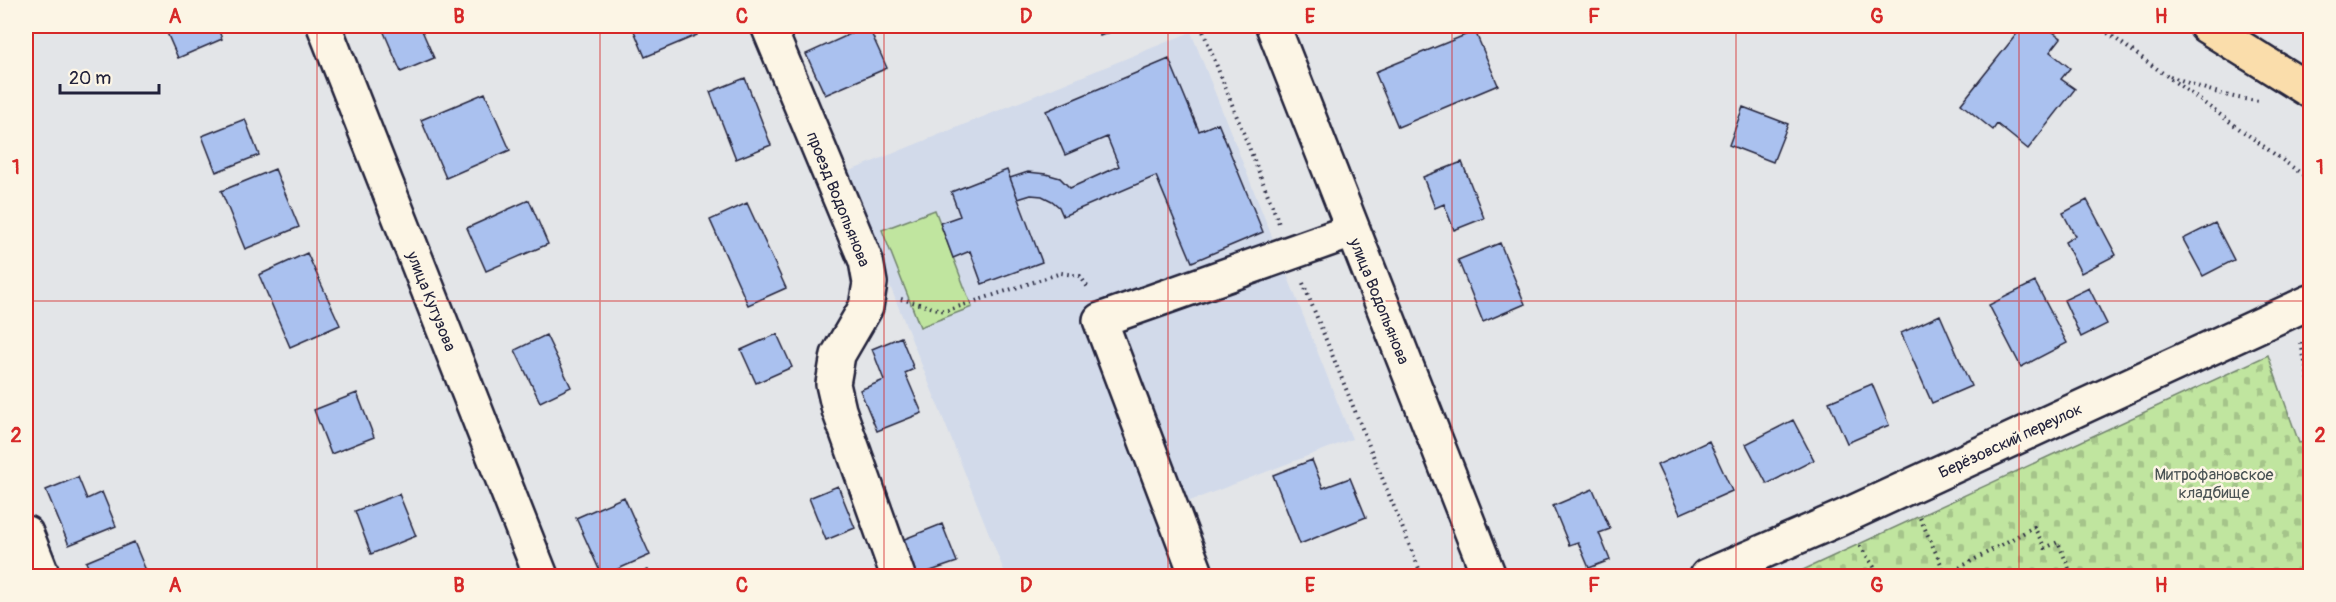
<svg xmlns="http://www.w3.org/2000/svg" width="2336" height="602" font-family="Pangolin,sans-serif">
  <defs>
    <pattern id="cemetery-stones" width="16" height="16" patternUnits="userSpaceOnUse" patternTransform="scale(1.5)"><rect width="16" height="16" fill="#c0e59f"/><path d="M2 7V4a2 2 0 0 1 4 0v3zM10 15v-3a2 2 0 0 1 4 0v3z" fill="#a5c48a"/></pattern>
  </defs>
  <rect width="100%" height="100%" fill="#e3e5e8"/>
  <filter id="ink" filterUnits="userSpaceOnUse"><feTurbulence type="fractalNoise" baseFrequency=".0167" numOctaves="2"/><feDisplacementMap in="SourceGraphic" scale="12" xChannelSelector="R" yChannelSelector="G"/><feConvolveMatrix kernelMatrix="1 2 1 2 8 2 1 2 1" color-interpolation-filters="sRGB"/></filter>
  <g filter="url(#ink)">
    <path fill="#d2daea" d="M1191 32 1352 439 1182 504 1209 576H1006L845 173Z"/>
    <path fill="#c0e59f" stroke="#71846d" stroke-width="1.5" d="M935 210 972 307 920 327 882 230Z"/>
    <path fill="url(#cemetery-stones)" stroke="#71846d" stroke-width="1.5" d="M2268 355 2299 443 2310 441V576H1790Z"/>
    <path fill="#aac1ef" stroke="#22223b" stroke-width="1.5" d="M164 26H217L222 39 178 58Z
      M392 26H420L434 58 401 72 383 30Z
      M632 26H694L697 35 645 57Z
      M800 26H824L804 34Z
      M868 26 887 68 825 95 806 54Z
      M1096 26H1126L1100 36Z
      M1400 26H1419L1403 32Z
      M2023 26H2045L2061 38 2050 52 2070 68 2061 79 2075 89 2028 149 1997 124 1993 130 1961 104Z
      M1475 31 1498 85 1398 127 1375 72Z
      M1169 59 1199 131 1218 123 1263 232 1192 262 1156 176 1063 216 1059 207 1052 201 1042 196 1031 195 1018 199 1010 178 1028 172 1046 174 1060 178 1070 188 1119 166 1107 137 1065 155 1046 111Z
      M745 78 771 145 736 159 710 92Z
      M485 93 510 150 446 178 421 120Z
      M1743 107 1788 124 1773 162 1729 145Z
      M245 119 259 155 216 172 202 136Z
      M1462 162 1484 218 1454 230 1444 204 1435 208 1423 177Z
      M275 169 299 227 245 249 221 191Z
      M1007 170 1042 262 982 284 970 251 953 258 940 223 960 216 951 192Z
      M529 200 548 244 486 271 467 228Z
      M2087 200 2116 255 2081 273 2065 242 2075 236 2063 213Z
      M747 203 786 288 748 305 710 220Z
      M2215 223 2234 260 2203 276 2183 239Z
      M1500 243 1525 304 1483 322 1458 260Z
      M307 253 340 325 290 347 259 275Z
      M2035 282 2067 343 2021 367 1989 305Z
      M2089 288 2107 324 2081 337 2064 300Z
      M1940 315 1971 386 1932 403 1901 333Z
      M777 334 792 367 756 383 741 350Z
      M546 335 571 387 540 402 515 350Z
      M901 337 914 369 905 373 922 413 877 431 860 390 884 380 872 349Z
      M1872 384 1889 425 1847 443 1829 402Z
      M357 393 374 437 331 454 314 410Z
      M1793 420 1814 460 1767 484 1746 444Z
      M1709 441 1732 491 1680 514 1657 465Z
      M1312 460 1323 488 1350 478 1366 517 1300 544 1273 475Z
      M78 477 87 499 102 492 116 526 69 545 46 490Z
      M838 486 855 528 826 540 809 498Z
      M1593 489 1610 529 1599 533 1610 560 1589 568 1578 542 1569 545 1553 506Z
      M399 494 416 536 371 554 355 511Z
      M624 497 650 555 602 576 576 518Z
      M942 524 957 562 916 576 902 540Z
      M134 542 147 573 138 576H92L86 562Z
      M648 570 651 576H633Z"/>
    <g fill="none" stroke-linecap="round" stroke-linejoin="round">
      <defs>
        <path id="minor" d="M324 26 541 576
          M768 26 866 261 870 283 866 307 838 355 833 384 839 410 898 576
          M1273 26 1489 576
          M26 533 43 576
          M1197 576 1100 320 1352 231
          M1707 576 1841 518 2310 302"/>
        <path id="major" d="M2206 26 2310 91"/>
      </defs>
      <use href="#minor" stroke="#22223b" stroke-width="38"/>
      <use href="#major" stroke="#22223b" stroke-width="38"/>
      <path stroke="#22223b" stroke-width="4" stroke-dasharray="1.5 4.5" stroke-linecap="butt" d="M1201 26 1279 223
        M2098 26 2310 180
        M2305 49 2310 39
        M2170 76C2200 87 2229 99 2261 101
        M1303 283 1422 576
        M901 299 945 311 1061 273 1080 276 1089 289
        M2301 343 2310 386
        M1920 518 1946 575 2034 527 2045 548 2058 542 2072 576
        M1860 546 1874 567 1878 576"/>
      <use href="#minor" stroke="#fcf5e5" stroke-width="33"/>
      <use href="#major" stroke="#faddab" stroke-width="33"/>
    </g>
  </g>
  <path fill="none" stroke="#d62828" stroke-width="1.5" stroke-opacity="0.55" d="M317 26V576M600 26V576M884 26V576M1168 26V576M1452 26V576M1736 26V576M2019 26V576M26 301H2310"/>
  <g text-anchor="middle" stroke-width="5" stroke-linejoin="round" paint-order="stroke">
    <g font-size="16" fill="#22223b" stroke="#fcf5e5">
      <text transform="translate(839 199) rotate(68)" y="6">проезд Водопьянова</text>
      <text transform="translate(432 301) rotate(68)" y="6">улица Кутузова</text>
      <text transform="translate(1380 301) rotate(68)" y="6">улица Водопьянова</text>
      <text transform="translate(2010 440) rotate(-25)" y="6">Берёзовский переулок</text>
    </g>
    <g font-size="16" fill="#4a5354" stroke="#fcf5e5">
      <text x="2214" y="480">Митрофановское<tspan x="2214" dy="18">кладбище</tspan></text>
    </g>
  </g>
  <rect width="2336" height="602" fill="none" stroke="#fcf5e5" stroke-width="66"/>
  <path d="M60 84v9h99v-9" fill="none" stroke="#22223b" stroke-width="3"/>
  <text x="69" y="84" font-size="18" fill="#22223b" stroke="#fcf5e5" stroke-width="4.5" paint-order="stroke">20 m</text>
  <rect x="33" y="33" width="2270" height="536" fill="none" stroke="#d62828" stroke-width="2"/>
  <g font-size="20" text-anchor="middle" font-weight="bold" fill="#d62828">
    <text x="175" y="23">A</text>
    <text x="459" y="23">B</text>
    <text x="742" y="23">C</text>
    <text x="1026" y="23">D</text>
    <text x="1310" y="23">E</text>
    <text x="1594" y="23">F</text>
    <text x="1877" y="23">G</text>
    <text x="2161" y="23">H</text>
    <text x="16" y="174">1</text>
    <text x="2320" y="174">1</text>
    <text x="16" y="442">2</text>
    <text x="2320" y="442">2</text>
    <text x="175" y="592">A</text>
    <text x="459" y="592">B</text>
    <text x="742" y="592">C</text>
    <text x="1026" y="592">D</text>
    <text x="1310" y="592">E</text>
    <text x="1594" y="592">F</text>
    <text x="1877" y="592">G</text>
    <text x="2161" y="592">H</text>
  </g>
</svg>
